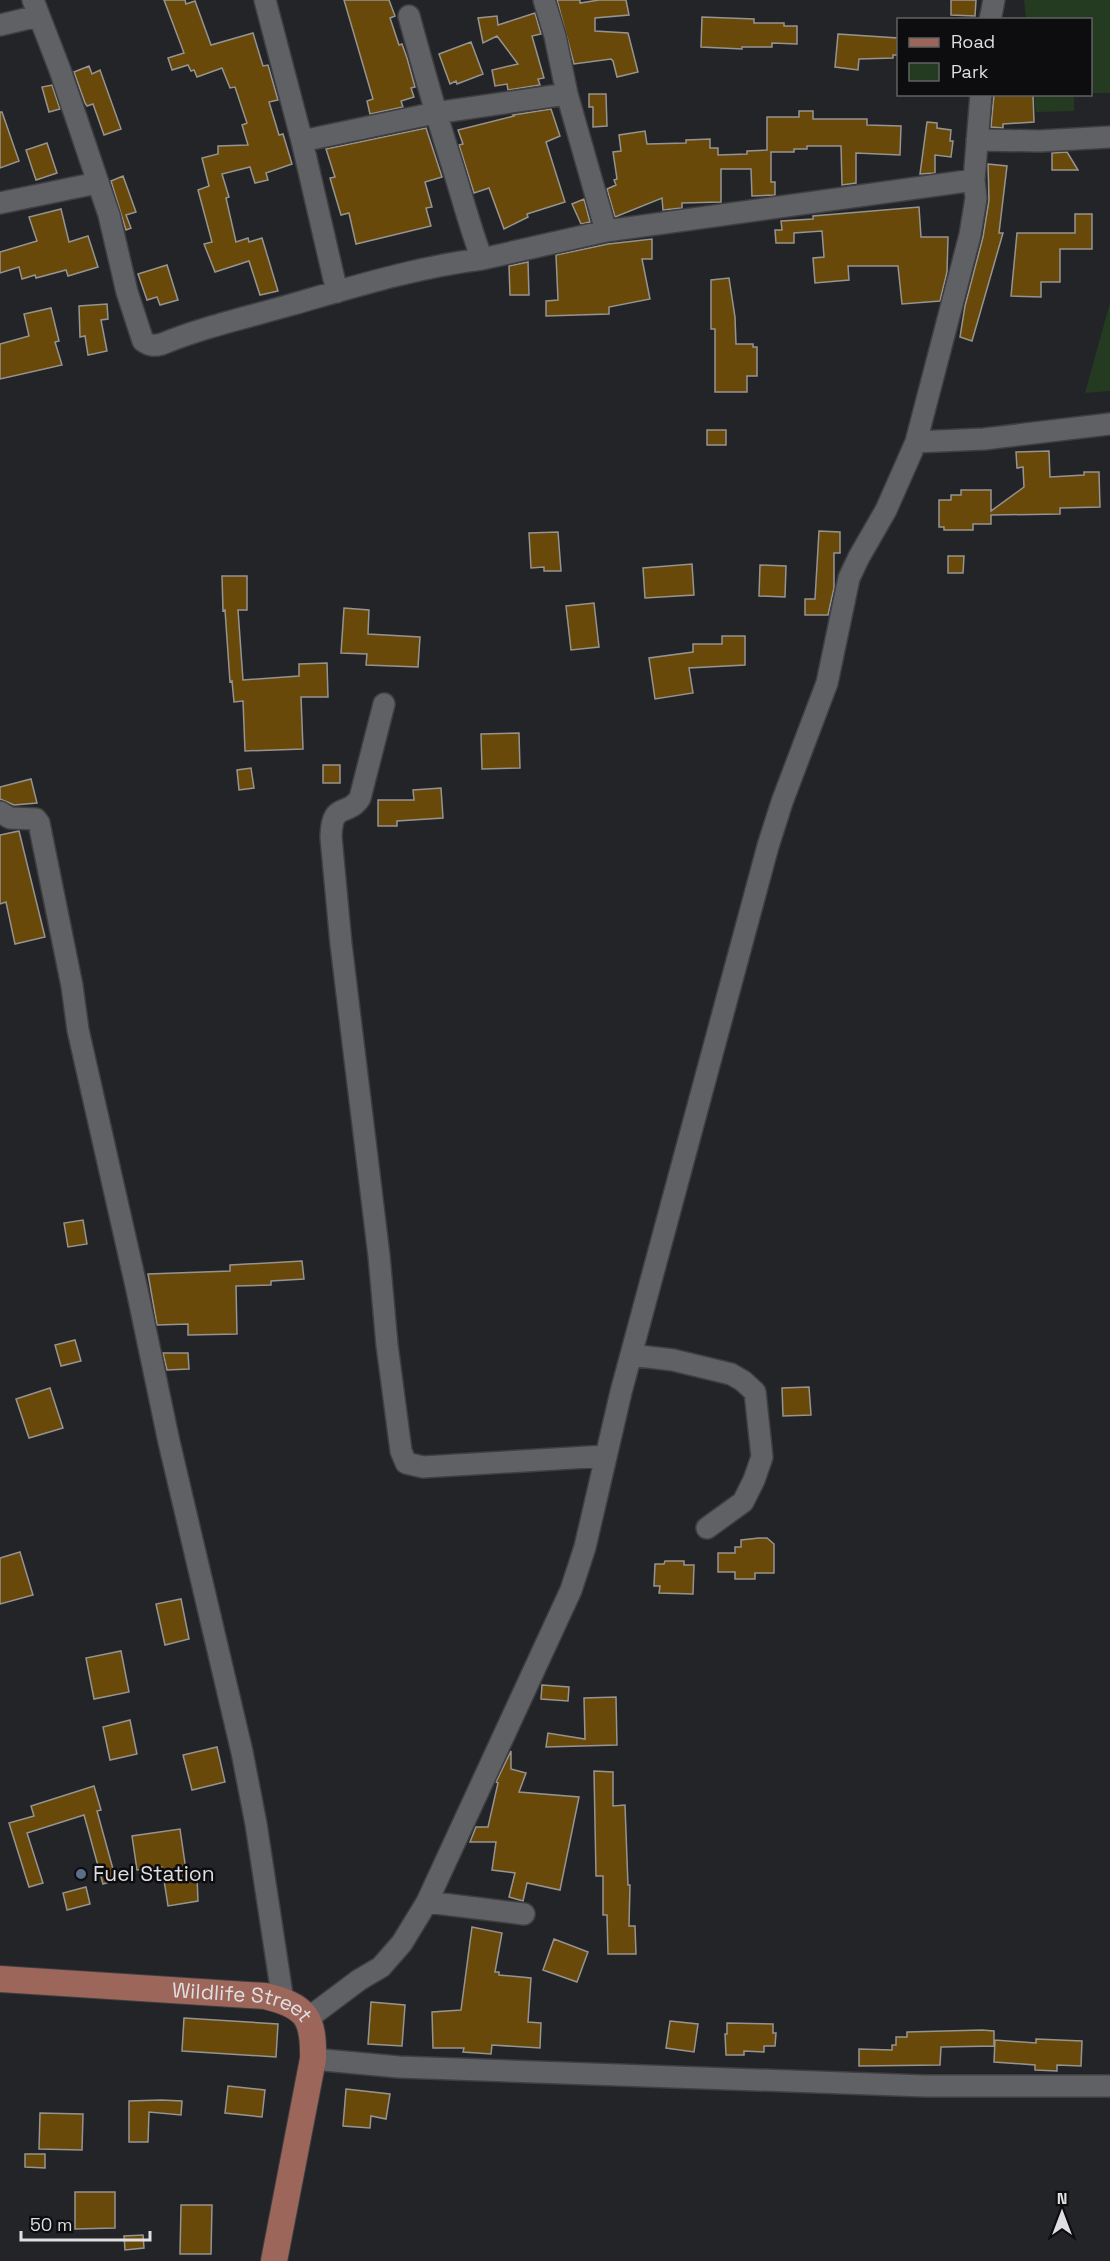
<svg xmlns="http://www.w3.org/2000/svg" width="1110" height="2261" font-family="'Space Grotesk',sans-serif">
  <rect width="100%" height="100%" fill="#232428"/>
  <path fill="#253b21" d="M1024 0H1110V93H1091L1090 20 1026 19Z
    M1034 95H1074V111L1036 112Z
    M1110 303V391L1085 393Z"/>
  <path fill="#69490a" stroke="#969490" stroke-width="1.5" d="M164 0H185L186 4 195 1 211 45 253 33 263 66 268 65 278 100 269 102 279 135 283 134 292 164 266 173 268 180 255 183 250 167 222 174 229 197 226 198 236 242 248 238 249 242 262 238 278 291 260 295 249 261 215 272 204 244 212 242 198 190 209 186 202 158 218 154V146L248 145 242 125 247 123 235 87 230 88 222 68 197 77 194 70 191 71 188 65 172 70 168 58 184 53Z
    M344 0H389L395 16 390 18 399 45 402 44 407 58 415 87 411 88 414 97 401 101 403 107 370 114 367 101 373 99Z
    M557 0H580V3L599 0H626L629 15 595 18V31L628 33 638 72 617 77 613 61 611 59 574 64Z
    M951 0H976L975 16 951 15Z
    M535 13 541 34 532 36 544 78 538 79 540 85 508 90 507 84 495 86 492 70 518 64 497 36 483 43 478 18 497 16 498 25Z
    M702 17 754 19V23H784V26H797V44L772 43V47H742V49L701 47Z
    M838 34 898 38V55H893V58L859 59 858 70 835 67Z
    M471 42 483 74 457 84 456 81 450 84 439 54Z
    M89 66 92 74 100 70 121 129 104 135 93 104 87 106 85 103 74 72Z
    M52 85 60 109 49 112 42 87Z
    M589 94H606L607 126 593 127V107H589Z
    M994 94H1033L1034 122 1003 124V128L991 127Z
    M551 109 560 136 546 142 565 202 527 214 528 217 504 229 489 188 474 193 459 145 463 144 458 130 514 116 513 115Z
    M799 111H813V119H867V125L901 126 900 155 856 153V183L842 185 841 146H807V149H794V152H771V182H775V195L752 196 751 169H721V202L682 203V208L663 210 662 198 615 217 607 189 616 185 614 180 617 179 613 152 621 151 619 135 645 131 647 144 686 143V140L710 139V148H718V155L747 154V151L767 150V117H799Z
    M0 112H2L19 161 0 168Z
    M927 122 937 123V128L951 130 950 141H953L951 157 935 155V173L920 174Z
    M426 128 442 177 425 182 432 207 426 208 431 226 356 244 349 213 341 215 330 178 335 177 326 149Z
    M47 143 57 173 36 180 26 150Z
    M1067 152 1078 170H1052V153Z
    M988 164 1007 166 999 233H1003L972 341 960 337 965 306 983 237 989 200Z
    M123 176 136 212 126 215 131 228 126 230 111 181Z
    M584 199 590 222 581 224 572 204Z
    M919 207 921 237H948L947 272 940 301 902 304 898 266H848L849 280 815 283 813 258 824 257 822 231 794 233V243H776L775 230H782L781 221 813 219V216Z
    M61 209 69 242 88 236 98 267 68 276 66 270 36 278 35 275 22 279 19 267 0 273V252L37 241 29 217Z
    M1075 214H1092V249H1060V282H1041V297L1011 296 1017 233H1075Z
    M652 239V259H642L650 299 609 307V314L546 316V301L558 300 556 255 608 244Z
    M528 262 529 295H510L509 266Z
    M167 265 178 300 160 305 157 297 147 300 138 274Z
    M729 278 735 317 736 344H753V347H757V376H747V392H715V329H711V280Z
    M107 304 108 319 101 320 107 351 88 355 85 336 80 337 79 306Z
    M51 308 59 341 55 342 62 365 0 379V344L29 336 24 314Z
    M707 430H726V445H707Z
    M1049 451 1050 477 1084 475V472H1099L1100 507 1060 508V514L991 515V524H973V530H944V527H939V500H951V495H961V490H991V511L1024 487 1023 467 1017 468 1016 452Z
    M819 531 840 532V553H834V588L828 615H805V599H815Z
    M558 532 561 571H544V567L531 568 529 533Z
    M948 556H964L963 573H948Z
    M692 564 694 595 645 598 643 568Z
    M760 565 786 566 785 597 759 596Z
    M222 576H247V610H238L243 680 299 676V664L327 663 328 697H301L303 749 245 751 243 701 234 702 232 681 230 682 225 610 223 611Z
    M594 603 599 647 571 650 566 606Z
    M344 608 369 610 368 634 420 637 418 667 366 665 367 654 341 653Z
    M722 636H745V665L689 668 693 693 655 699 649 658 693 652V644H722Z
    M519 733 520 768 482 769 481 734Z
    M323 765H340V783H323Z
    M251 768 254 788 239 790 237 770Z
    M31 779 37 803 14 805 0 799V787Z
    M441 788 443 818 397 821V826H378V800H414L413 790Z
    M19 831 45 937 15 944 6 902 0 904V835Z
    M83 1220 87 1244 68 1247 64 1223Z
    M302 1261 304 1279 271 1281V1285L236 1286 237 1334 188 1335V1324L157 1325 148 1274 230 1271V1265Z
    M75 1340 81 1361 61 1366 55 1345Z
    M163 1353H188L189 1369 167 1370Z
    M809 1387 811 1415 783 1416 782 1388Z
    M50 1388 63 1428 29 1438 16 1399Z
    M759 1538H767L774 1544V1573H755V1579H735V1572H718V1553H735V1547H741V1540Z
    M20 1552 33 1595 0 1604V1558Z
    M665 1561H684V1565H694L693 1594 659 1593 660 1586H654L655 1564H664Z
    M181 1599 189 1639 165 1645 156 1604Z
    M121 1651 129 1692 94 1699 86 1658Z
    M542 1685 569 1687 568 1701 541 1699Z
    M616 1697 617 1745 546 1747 548 1733 585 1739 584 1698Z
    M130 1720 137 1754 110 1760 103 1727Z
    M217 1747 225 1782 192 1790 183 1755Z
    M511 1751V1769L526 1773 519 1792 579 1797 560 1890 527 1883 523 1901 509 1897 515 1873 492 1870 496 1842H470L476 1827H488L498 1783 496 1782Z
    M594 1771 613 1772V1806L625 1805 628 1885H630L629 1926H635L636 1954H608L607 1915H603V1876H596Z
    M94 1786 101 1810 97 1811 116 1880 103 1884 84 1815 27 1833 43 1883 29 1887 9 1823 34 1816 31 1806Z
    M180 1829 187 1877 197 1876 198 1901 168 1906 162 1867 137 1870 132 1836Z
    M86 1887 90 1904 67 1910 63 1893Z
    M472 1927 502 1933 495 1972H499V1975L531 1978 528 2022 541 2023 540 2048 492 2045 491 2054 463 2052 464 2048H433L432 2012 461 2010Z
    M554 1939 588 1952 577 1982 543 1970Z
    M371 2002 405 2005 402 2046 368 2044Z
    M184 2018 278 2024 276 2057 182 2051Z
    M670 2021 698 2024 694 2052 666 2048Z
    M727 2023 773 2024V2033H776L775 2046H764V2052L744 2051V2055H726L725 2034H727Z
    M982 2030 994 2031V2046L941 2047 940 2065 859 2066V2049L892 2050V2045H896V2037H907V2032Z
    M1036 2039 1082 2041 1081 2066 1057 2065V2071L1035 2070V2065L994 2062 995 2040 1036 2043Z
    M228 2086 265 2090 262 2117 225 2113Z
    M346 2089 390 2094 386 2119 371 2116 370 2128 343 2126Z
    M161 2100 182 2101 181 2115 149 2112 148 2142H129V2101Z
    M40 2113 83 2114 82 2150 39 2149Z
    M25 2154H45V2168L25 2167Z
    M75 2192H115V2228L75 2229Z
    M181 2205H212L211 2254H180Z
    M143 2235 144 2248 125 2250 124 2236Z"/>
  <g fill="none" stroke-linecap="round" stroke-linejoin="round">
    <defs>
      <path id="minor" d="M33 0 60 70 109 215 127 292 143 341C150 346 154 346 162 344 203 327 248 317 290 305 353 287 417 267 482 259
        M265 0 302 141 337 292
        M544 0 555 36 567 94 606 231
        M409 16C422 64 435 111 450 158 461 192 469 225 482 259L606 231 974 180
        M990 20 994 0
        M0 25 38 16
        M977 140 1040 141 1110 137
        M302 141 435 113 567 94
        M0 203 97 183
        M916 442 984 439 1110 424
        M384 704 360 798C347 818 332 800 331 837L341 944 379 1256 387 1345 401 1451 406 1463 423 1467 605 1456
        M0 812 10 818 36 819 39 823 72 986 78 1030 137 1290 169 1442 242 1752 256 1824 283 2001
        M631 1355 673 1360 731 1374 743 1381 755 1392 762 1457 754 1480 743 1502 707 1528
        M427 1902 524 1914
        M307 2019 359 1980 381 1967 402 1943 427 1902 571 1590 585 1547 621 1392 768 846 782 802 827 683 849 578 859 557 886 510 916 442 970 235 976 198 974 180 981 94
        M313 2059 399 2067 925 2086H1110"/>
      <g id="major">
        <path id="s1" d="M0 1979 265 1996C306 2006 314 2017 313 2059L274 2261"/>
      </g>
    </defs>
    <use href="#minor" stroke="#3f3f42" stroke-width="24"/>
    <use href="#major" stroke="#3f3f42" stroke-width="28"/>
    <use href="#minor" stroke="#606165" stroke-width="21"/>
    <use href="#major" stroke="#9c665a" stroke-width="26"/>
  </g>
  <circle fill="#5c6f8a" stroke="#0d0d0f" stroke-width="2" cx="81" cy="1874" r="6"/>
  <g text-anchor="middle" stroke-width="5" stroke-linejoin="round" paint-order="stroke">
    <g font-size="21" fill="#dfdfe2" stroke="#0d0d0f" text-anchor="start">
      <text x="93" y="1881">Fuel Station</text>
    </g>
    <g font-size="21" fill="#dfdfe2" stroke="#0d0d0f">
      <text dy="7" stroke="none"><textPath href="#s1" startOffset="244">Wildlife Street</textPath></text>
    </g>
  </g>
  <rect x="897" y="18" width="195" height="78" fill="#0d0d0f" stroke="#616163" stroke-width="1.5"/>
  <rect x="909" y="38" width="30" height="9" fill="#9c665a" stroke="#616163" stroke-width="1.5"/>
  <text x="951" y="48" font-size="18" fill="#dfdfe2">Road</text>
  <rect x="909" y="63" width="30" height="18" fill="#253b21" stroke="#616163" stroke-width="1.5"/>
  <text x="951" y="78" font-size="18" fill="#dfdfe2">Park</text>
  <g transform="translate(1062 2213)" stroke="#0d0d0f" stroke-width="4.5" paint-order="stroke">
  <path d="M0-4.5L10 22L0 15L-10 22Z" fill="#dfdfe2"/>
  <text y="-9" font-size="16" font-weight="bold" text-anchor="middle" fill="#dfdfe2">N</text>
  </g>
  <path d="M21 2231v9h129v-9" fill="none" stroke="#dfdfe2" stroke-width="3"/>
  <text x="30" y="2231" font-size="18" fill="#dfdfe2" stroke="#0d0d0f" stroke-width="4.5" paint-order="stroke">50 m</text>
</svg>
